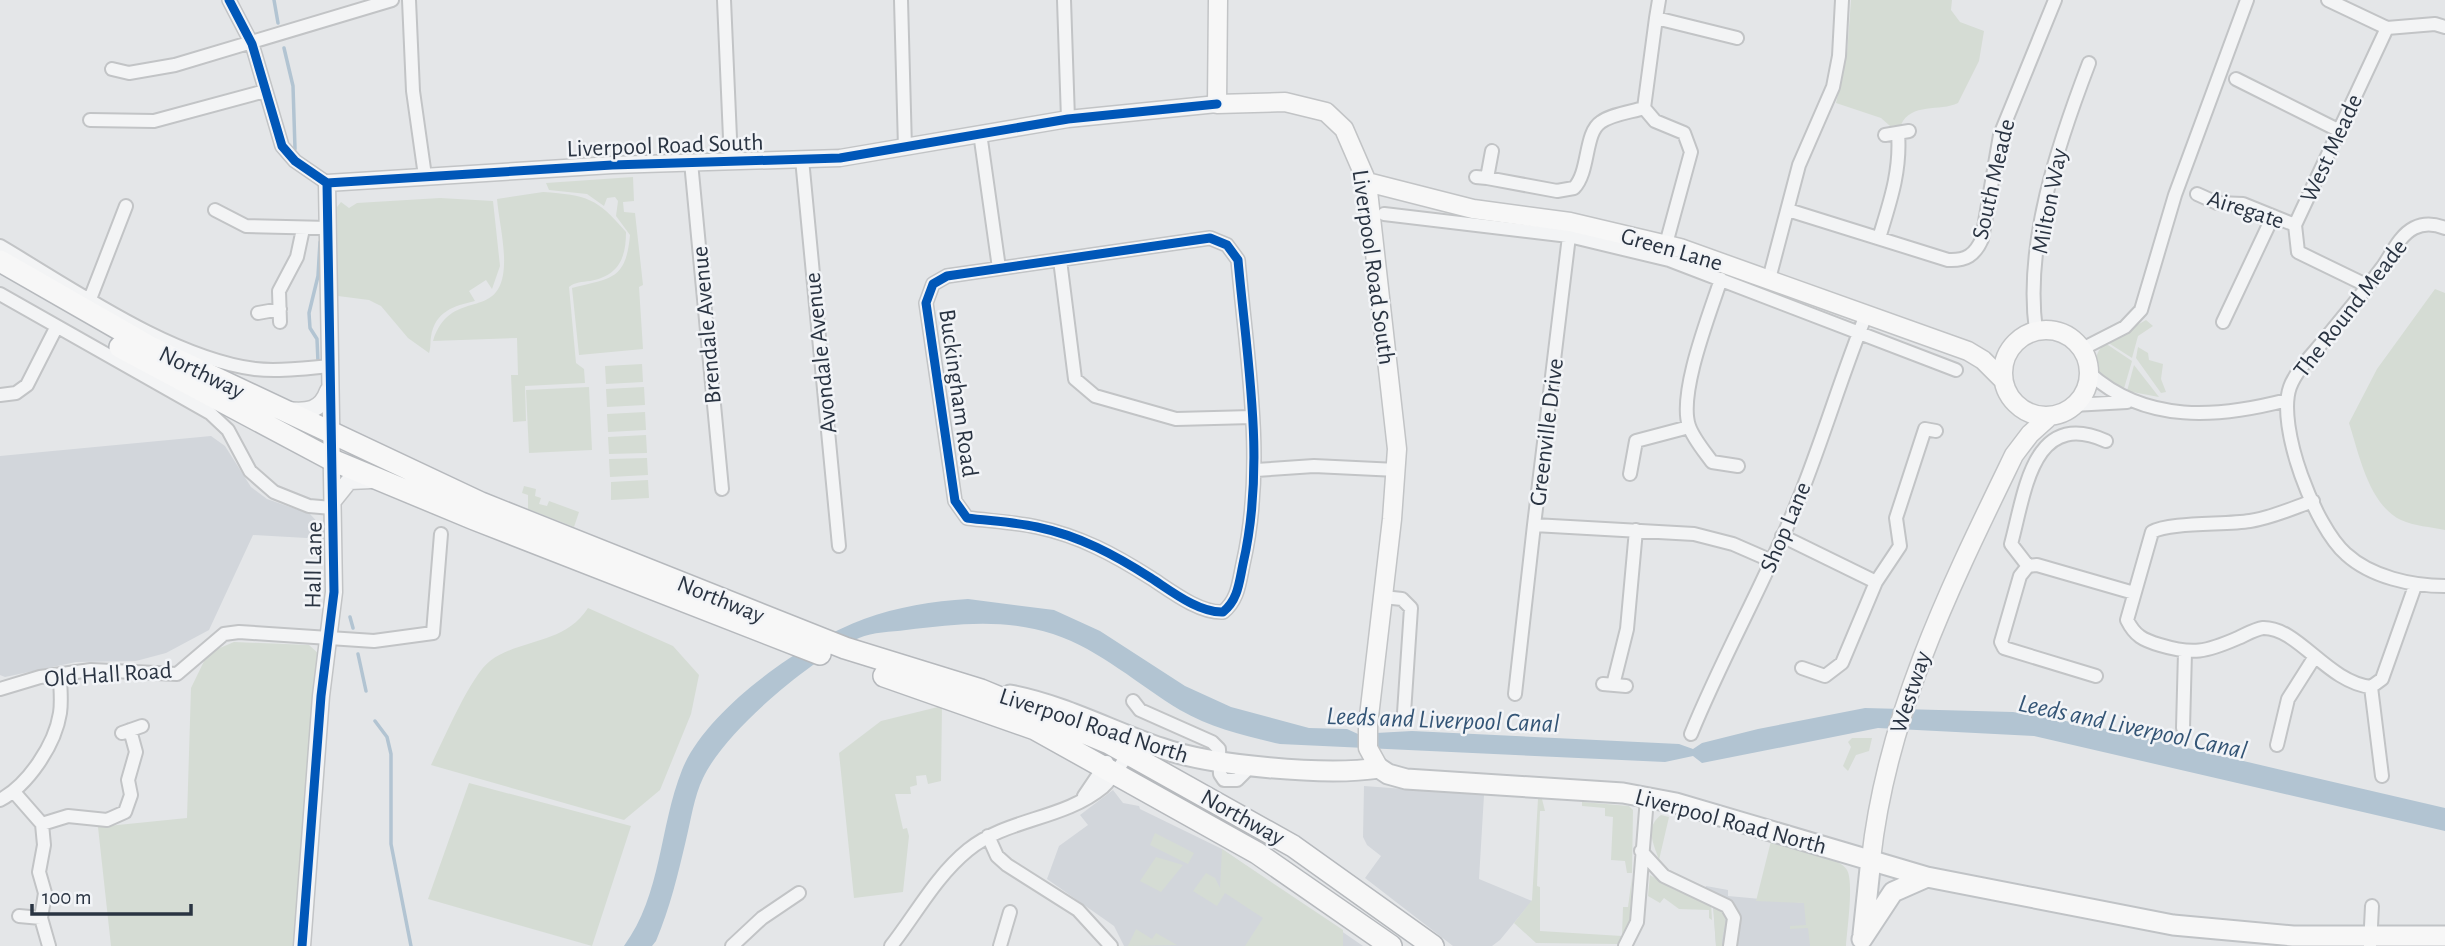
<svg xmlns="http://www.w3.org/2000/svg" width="2445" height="946" font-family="'Alegreya Sans',sans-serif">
  <rect width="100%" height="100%" fill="#e4e6e8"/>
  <path fill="#d2d6db" d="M211 436 225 446 251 487 267 499 310 514 324 529V539L253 535 209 630 166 653 136 661 76 662 5 677 0 675V456Z
    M1364 786 1484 795 1479 879 1532 901 1500 940 1492 946H1453L1365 878 1381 856 1367 845 1363 837Z
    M1113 790 1123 803 1139 806 1140 809 1222 849 1363 946H1124L1114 926 1047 879 1059 846 1088 825 1080 815Z
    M1706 886 1728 890V896L1805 903 1846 946H1716L1713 904 1702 899Z"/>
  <path fill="#d5dcd4" d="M1851 0H1952L1951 10 1960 22 1984 31 1979 61 1958 103C1940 112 1911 102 1901 125L1890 126 1881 118 1836 103 1847 54Z
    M633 177 634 201 623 202 624 212 635 213 643 285 639 287 643 349 579 355 572 288C610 278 626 281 630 235L616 216 618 201 615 197 607 198 604 206 587 194 549 190 546 183Z
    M543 192C587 195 597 198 626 232 626 259 618 276 590 281 582 282 575 282 569 287L576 363 584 369 585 383 525 386 526 421 513 422 511 375H518L517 338 433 341C450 288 495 320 503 275 507 252 499 222 497 199Z
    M440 198 493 201 500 266 492 289 486 280 469 291 475 301C454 306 435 311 431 337 430 342 431 348 429 353L408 338 381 306 369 300 338 296 337 207 341 202 349 208 357 203Z
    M2435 289 2445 293V530C2431 527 2414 526 2401 520 2369 505 2359 454 2349 423L2377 369Z
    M2146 320 2153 326 2138 336 2132 358 2107 342Z
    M2105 343 2132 361 2123 392C2106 380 2083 365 2105 343Z
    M2138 347 2148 353 2149 360 2163 364 2161 379 2166 392 2161 393 2136 358Z
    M642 364 643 382 606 384 605 366Z
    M2134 365 2159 397 2127 391Z
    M589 387 592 450 529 453 526 390Z
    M644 387 645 405 607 407 606 389Z
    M645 412 646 430 608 432 607 414Z
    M646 435 647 453 609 454 608 437Z
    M647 458 648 475 610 477 609 459Z
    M648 480 649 498 611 500V482Z
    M524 486 536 489 535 496 541 498 539 504 547 506 549 501 579 512 574 527 528 509V495L522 493Z
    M588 608 673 646 699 675 691 714 660 790 624 820 431 765C443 741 471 675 490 661 521 638 564 645 588 608Z
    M234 642 309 645 320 655 297 946H111L98 827 187 818 191 688 208 653Z
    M942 706 941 781 928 784 926 775 916 776 917 785 910 787 911 794H895L903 829 907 828 909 836 903 892 854 898 839 753 881 721Z
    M1852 738H1872L1869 751 1856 755 1848 771 1843 766 1851 747 1848 742Z
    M469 783 631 826 592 946 428 899Z
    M1538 799H1542L1545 811H1540L1537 886 1540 887V931L1622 936 1623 907H1628L1632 877 1630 923 1619 944 1536 943 1514 923 1532 900Z
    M1582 802 1629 806 1633 810 1632 873H1627L1625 861 1611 860 1613 817 1605 816V808L1582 806Z
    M1661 815 1669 817 1659 860C1654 844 1644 828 1661 815Z
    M1155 833 1194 853 1188 864 1150 845Z
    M1771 841C1787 846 1840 856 1847 870 1854 882 1847 930 1846 946H1810L1808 928 1790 929V926L1806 925 1804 903 1756 901Z
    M1222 849 1343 930V946H1245L1263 918 1225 893 1217 906 1193 891 1206 873 1215 878 1220 888Z
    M1156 857 1183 865 1161 892 1140 881Z
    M1650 875 1675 890 1711 903 1712 920 1709 918V910L1679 909 1664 898 1660 903 1648 896Z
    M1713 904C1735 914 1721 928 1722 946H1716Z
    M1136 929 1152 939 1156 933 1177 945 1128 946Z"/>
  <path fill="#b2c4d2" d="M968 599 1054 610 1100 631 1185 686 1231 707 1309 728 1347 729 1358 734 1412 731 1679 744 1693 749 1702 743 1758 729 1865 708 2013 712 2089 725 2445 808V831L2034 736 1878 728 1702 763 1693 756 1665 762 1280 744C1245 736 1211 728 1180 710 1138 685 1101 650 1053 634 1003 618 956 624 906 630 891 632 873 632 859 638 812 658 725 731 703 778 694 797 691 819 686 840 678 874 670 908 656 941L652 946H624C662 894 659 828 682 770 706 709 804 641 864 619 897 607 933 601 968 599Z"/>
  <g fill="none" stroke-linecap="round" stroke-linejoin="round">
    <path stroke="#b2c4d2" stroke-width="3.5" d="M274 0 278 23
      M284 48 293 86 295 149
      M318 362 317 339 310 328 309 313 318 276 320 242
      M350 617 353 628
      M358 654 366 691
      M375 721 387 737 391 754V844L411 946"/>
    <defs>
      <path id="minor" d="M229 0 252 44 282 146 295 161 327 183
        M409 0 413 91 425 176
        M724 0 731 161
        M901 0 905 148
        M1064 0 1068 119
        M2328 0 2387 28
        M1656 18 1659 0
        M2387 28 2435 24 2445 27
        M112 69 129 73 175 65 392 0
        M2236 79 2338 130
        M90 120 154 121 265 91
        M980 133 999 268
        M1885 135 1909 131
        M802 159 839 546
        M691 162 722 489
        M1476 177 1487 178 1492 151
        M1487 178 1557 191 1574 188C1590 171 1584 133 1601 122 1612 114 1631 112 1644 108
        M2197 194 2217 203 2243 204 2295 225
        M215 210 246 226 329 228
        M1788 210 1948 260C1966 261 1975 255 1982 239L2000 135 2055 0
        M1384 214 1569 236 1669 260 1956 370
        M1570 228 1534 525 1694 534 1733 544 1772 561
        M2445 228C2435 224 2424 223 2414 228 2400 235 2392 253 2384 265 2364 292 2342 318 2321 344 2310 357 2296 371 2290 387 2276 426 2315 527 2346 554 2371 577 2412 586 2445 586
        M1210 238 1227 245 1238 260C1247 361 1266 464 1243 564 1239 583 1238 600 1223 612 1199 613 1171 591 1151 578 1115 555 1080 536 1037 527 1014 522 990 521 967 518L955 501 926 303 933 284 947 276Z
        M1879 238C1890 202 1901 171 1898 133
        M1666 244 1691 152 1684 133 1655 121 1644 108 1656 18 1737 38
        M0 246C73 289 171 358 255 369 280 372 306 368 331 366
        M1060 260 1075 379 1095 396 1176 419 1252 417
        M1721 279C1710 313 1678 393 1689 426 1693 438 1704 451 1712 462L1738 466
        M1769 279 1799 165 1833 87 1839 56 1842 0
        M2368 286 2298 252 2295 225 2387 28
        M0 294 210 413 228 430 250 471 274 492 309 506 332 508
        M90 299 126 206
        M258 313 280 309
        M280 322 279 291 297 257 303 229
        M2223 322 2273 216
        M2036 331C2024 244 2058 144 2089 63
        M2082 349 2125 327 2141 310 2175 195 2247 0
        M2089 373C2146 424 2218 418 2287 400
        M0 395 16 393 27 385 56 328
        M2073 405 2127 402
        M1256 470 1314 466 1397 470
        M1630 474 1636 441 1689 427
        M2313 501C2293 508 2271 518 2250 521 2225 525 2169 522 2152 532L2127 620C2135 636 2143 640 2160 645 2193 655 2206 652 2238 638 2245 635 2255 629 2263 628 2298 627 2327 682 2371 687L2382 679 2415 586
        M1782 536 1876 582 1900 546 1896 518 1925 429 1936 431
        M2028 566 2011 544C2025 493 2032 408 2106 441
        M1383 597 1402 599 1411 608 1404 713
        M1802 668 1825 676 1842 663 1876 582
        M2096 676 2004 648 2001 642 2020 576 2028 566 2037 565 2134 593
        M1603 684 1626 686
        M1613 685 1627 629 1636 530
        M2371 687 2382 776
        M0 689 40 677 91 670 177 674 224 634 239 632 374 641 433 633 441 534
        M1515 694 1534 525
        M1133 701 1140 710 1212 742 1219 749 1220 774 1224 780H1237L1252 765
        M2183 728 2185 652
        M122 733 142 726
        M1691 734C1724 653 1768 577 1800 496 1824 436 1842 374 1866 315
        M2277 745 2288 699 2314 658
        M14 792 42 824 44 845 39 872 45 893 41 918 49 946
        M1084 796 1107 762
        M0 800C28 785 55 745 60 713 62 700 60 687 60 675
        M42 824 68 816 107 820 125 812 131 795 128 780 136 752 130 730
        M988 836 997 856 1007 865 1078 910 1111 946
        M1641 851 1664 876 1727 906 1734 918 1730 946
        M19 916 41 918
        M732 946 762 918 799 893
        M891 946C916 914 936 876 968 850 1007 818 1063 820 1103 787 1113 778 1121 764 1129 753
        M1000 946 1010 912
        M1625 946 1637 922 1647 798
        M2370 946 2372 906"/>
      <path id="tertiary" d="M287 410C307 412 321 411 328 391
        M333 501 349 481 372 480
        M302 946 321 696 334 592 327 183 612 165 840 158 1068 119 1217 104"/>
      <path id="secondary" d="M1218 0 1217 104 1285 102 1326 112 1344 129 1367 182 1397 449 1392 519 1368 725V748L1379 768
        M1367 182 1473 209 1570 222 1680 248 1968 351 1983 360 2003 380
        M2003 373a43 43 0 1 1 86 0a43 43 0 1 1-86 0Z
        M1871 859C1887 713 1951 585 2014 455L2030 434 2050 416"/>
      <path id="primary" d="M1010 695C1063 705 1111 731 1161 748 1211 766 1327 776 1379 768L1388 774 1406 779 1623 793 1676 803 1927 877 2173 925 2293 936H2445
        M1863 934 1871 859
        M1862 939 1893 892 1927 877"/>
      <path id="trunk" d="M0 261 152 348 481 503 845 648 981 690 1109 743 1293 846 1433 946
        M120 347 332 460 474 519 820 654
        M884 676 1035 729 1257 853 1391 946"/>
    </defs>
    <use href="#minor" stroke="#c2c4c6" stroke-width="16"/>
    <use href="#tertiary" stroke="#c2c4c6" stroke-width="19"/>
    <use href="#secondary" stroke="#c2c4c6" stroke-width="21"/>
    <use href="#primary" stroke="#c0c3c6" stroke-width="23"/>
    <use href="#trunk" stroke="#b6b9bd" stroke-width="24"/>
    <use href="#minor" stroke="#f3f4f5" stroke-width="12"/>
    <use href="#tertiary" stroke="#f3f4f5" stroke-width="16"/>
    <use href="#secondary" stroke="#f7f7f7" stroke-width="18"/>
    <use href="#primary" stroke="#f7f7f7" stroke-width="19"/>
    <use href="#trunk" stroke="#f7f7f7" stroke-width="21"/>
    <defs>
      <path id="cycleway" d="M229 0 252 44 282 146 295 161 327 183 612 165 840 158 1068 119 1217 104
        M1210 238 1227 245 1238 260C1247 361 1266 464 1243 564 1239 583 1238 600 1223 612 1199 613 1171 591 1151 578 1115 555 1080 536 1037 527 1014 522 990 521 967 518L955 501 926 303 933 284 947 276Z
        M302 946 321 696 334 592 327 183"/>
    </defs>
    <use href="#cycleway" stroke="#f2f4f7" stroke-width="13"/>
    <use href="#cycleway" stroke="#0057b8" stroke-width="9"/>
  </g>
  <g text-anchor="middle" stroke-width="5" stroke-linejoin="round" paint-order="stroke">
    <g font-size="24" fill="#2a3442" stroke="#f2f4f7">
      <text transform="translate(665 145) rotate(-2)" y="8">Liverpool Road South</text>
      <text transform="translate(2331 148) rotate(-65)" y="8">West Meade</text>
      <text transform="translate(1993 179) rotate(-77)" y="8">South Meade</text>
      <text transform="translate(2049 201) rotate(-79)" y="8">Milton Way</text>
      <text transform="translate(2246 209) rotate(18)" y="8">Airegate</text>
      <text transform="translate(1672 249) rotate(16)" y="8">Green Lane</text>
      <text transform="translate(1374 267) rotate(82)" y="8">Liverpool Road South</text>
      <text transform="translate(2350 308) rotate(-52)" y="8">The Round Meade</text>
      <text transform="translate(706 325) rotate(-95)" y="8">Brendale Avenue</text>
      <text transform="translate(820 353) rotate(-96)" y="8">Avondale Avenue</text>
      <text transform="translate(202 372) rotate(26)" y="8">Northway</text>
      <text transform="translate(959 393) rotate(82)" y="8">Buckingham Road</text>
      <text transform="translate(1546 432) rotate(-83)" y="8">Greenville Drive</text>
      <text transform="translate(1785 527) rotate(-67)" y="8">Shop Lane</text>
      <text transform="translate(313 565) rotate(-89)" y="8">Hall Lane</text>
      <text transform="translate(721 599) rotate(22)" y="8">Northway</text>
      <text transform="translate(108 674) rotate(-4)" y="8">Old Hall Road</text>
      <text transform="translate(1910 692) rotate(-72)" y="8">Westway</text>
      <text transform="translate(1094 725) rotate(18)" y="8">Liverpool Road North</text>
      <text transform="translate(1243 817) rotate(29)" y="8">Northway</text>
      <text transform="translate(1731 821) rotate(15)" y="8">Liverpool Road North</text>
    </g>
    <g font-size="26" font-style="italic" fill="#345576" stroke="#f2f4f7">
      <text transform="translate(1443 719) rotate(2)" y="9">Leeds and Liverpool Canal</text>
      <text transform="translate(2133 726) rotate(12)" y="9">Leeds and Liverpool Canal</text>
    </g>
  </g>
  <path d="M32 904v10h159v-10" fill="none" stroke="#2a3442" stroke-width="3.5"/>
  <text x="42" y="904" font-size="21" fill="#2a3442" stroke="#f2f4f7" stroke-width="5" paint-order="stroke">100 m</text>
</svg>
